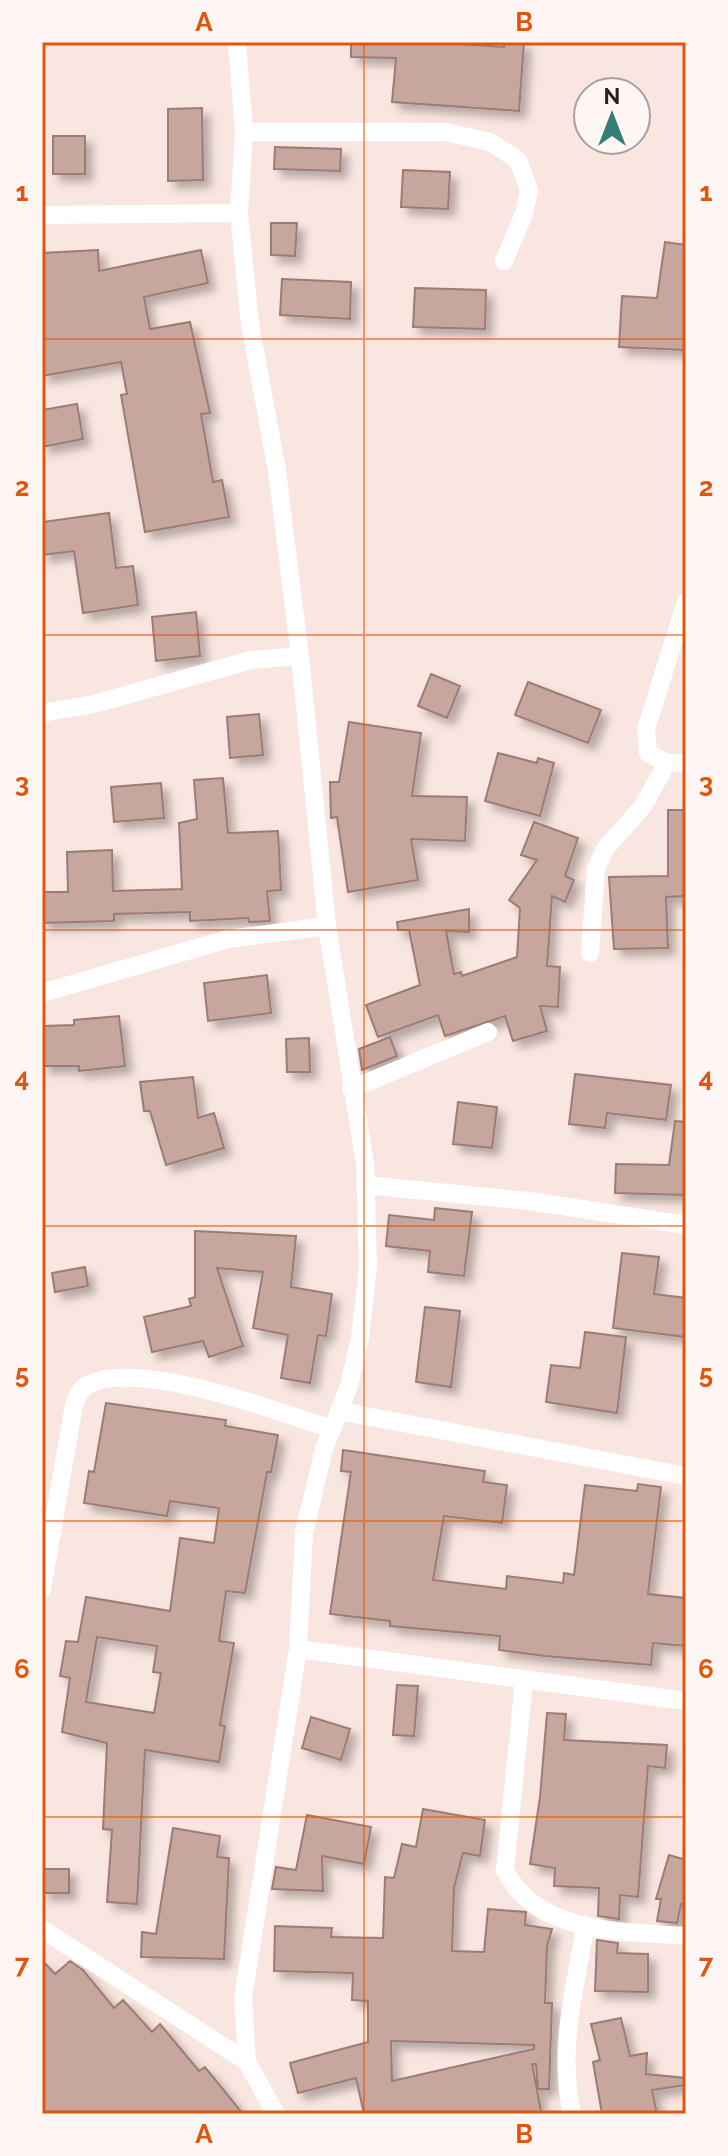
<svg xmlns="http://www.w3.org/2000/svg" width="728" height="2156" font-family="Raleway,sans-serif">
  <defs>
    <filter id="shadow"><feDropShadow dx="7" dy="7" stdDeviation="4" flood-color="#0004"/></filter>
  </defs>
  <rect width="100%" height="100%" fill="#fae6e0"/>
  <path fill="#c6a69d" stroke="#9b7d74" stroke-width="2" fill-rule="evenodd" filter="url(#shadow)" d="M351 42H435L504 47V42H524L519 111 392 102 396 58 351 57Z
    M202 108 203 180 168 181V109Z
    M53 136H85V174H53Z
    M275 147 341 149 340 171 274 169Z
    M403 170 450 172 448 209 401 207Z
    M271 223H297L295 256 271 255Z
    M665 242 686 245V350L619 347 622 296 657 298Z
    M98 250 99 271 201 250 208 283 144 297 150 329 190 322 210 413 201 414 213 482 222 480 229 517 145 532 121 395 127 394 121 362 42 376V253Z
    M282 279 351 282 350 319 280 315Z
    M415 288 486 290 485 329 413 327Z
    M77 404 83 439 42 447V410Z
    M109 513 116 568 133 566 138 605 83 613 74 551 42 555V522Z
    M196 612 200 656 156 661 152 617Z
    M431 674 460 686 447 718 418 706Z
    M528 682 601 710 588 743 515 715Z
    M259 714 263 755 230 758 227 717Z
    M349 722 421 733 412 796 467 797 465 841 411 839 418 880 348 892 337 817 331 818 330 782H339Z
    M498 753 537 763 538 758 554 763 540 816 485 801Z
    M223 778 228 833 278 831 281 890 267 891 270 921 249 922 248 918 190 921V912L114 914V921L42 923V892H68L67 852 112 850 113 891 182 889 179 823 197 819 194 780Z
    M161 783 164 818 114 822 111 787Z
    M668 810H686V896L666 897 668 948 614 949 609 877 668 876Z
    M534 822 578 838 565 876 574 880 565 902 552 896 547 966 560 967 558 1007 540 1006 547 1031 513 1041 505 1016 445 1036 438 1015 378 1037 366 1005 420 985 409 930H398L397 922 469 909V932L446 931 454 974 461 972 462 976 517 957 520 908 509 900 537 860 521 855Z
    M267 975 271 1013 208 1021 204 983Z
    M119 1016 125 1066 79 1071V1066H42V1026L74 1025V1020Z
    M390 1037 397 1056 362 1070 359 1049Z
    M309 1038 310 1072H287L286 1039Z
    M575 1074 671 1085 666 1120 607 1113 605 1128 569 1124Z
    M193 1077 198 1118 214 1113 224 1148 166 1165 150 1111H144L140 1082Z
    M458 1102 497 1107 492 1148 453 1144Z
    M675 1121 686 1122V1195L615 1193 616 1164 669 1165Z
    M435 1208 472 1212 464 1276 428 1272 430 1251 386 1246 389 1215 434 1220Z
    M195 1231 296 1236 291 1287 332 1294 326 1336 318 1335 310 1383 281 1378 288 1335 253 1328 263 1272 217 1268 243 1346 209 1357 203 1341 152 1352 144 1317 191 1306 189 1299 195 1297Z
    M622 1253 659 1257 654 1294 686 1298V1337L613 1328Z
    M85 1267 88 1286 55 1292 52 1273Z
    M425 1307 460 1311 451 1387 416 1382Z
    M585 1332 626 1337 617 1413 546 1402 551 1365 580 1368Z
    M106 1403 226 1420 225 1426 278 1435 271 1472H267L245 1593 226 1591 219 1641 234 1643 220 1725 225 1726 219 1762 145 1750 137 1904 107 1902 112 1830 103 1829 107 1743 62 1732 70 1678 60 1676 66 1641 78 1642 86 1597 170 1611 180 1538 214 1543 219 1508 170 1501 167 1516 84 1503 89 1471 94 1472ZM97 1637 157 1646 153 1672 161 1673 154 1713 86 1702Z
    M343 1450 485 1471 483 1482 507 1485 502 1523 444 1516 433 1580 506 1589 507 1576 563 1583 564 1573 574 1575 585 1485 637 1491 638 1484 661 1487 648 1594 686 1598V1646L653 1643 651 1665 545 1656 499 1650 500 1636 390 1626V1621L330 1614 351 1472 341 1471Z
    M397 1685 418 1686 414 1736 393 1735Z
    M547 1713 566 1714 564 1740 667 1745 665 1768 648 1766 638 1897 620 1895 619 1919 598 1916 599 1888 554 1886 555 1868 530 1864 540 1797Z
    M311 1717 350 1729 341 1760 302 1748Z
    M423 1809 485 1820 480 1856 463 1853 454 1888 452 1951 484 1952 488 1909 526 1912 525 1925 552 1929 547 1946 545 2003H552L549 2089H538L536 2064H532L541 2111 538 2114H364L356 2078 298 2093 290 2063 368 2042V2001L352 2000 353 1973 274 1971 275 1926 332 1928 331 1937 383 1938 385 1877 394 1878 402 1844 416 1847ZM391 2041 534 2045V2049L392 2081Z
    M307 1815 371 1827 364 1864 322 1856 323 1891 272 1889 276 1867 296 1870Z
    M173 1828 220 1836 217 1857 229 1858 224 1959 141 1957 142 1932 156 1934Z
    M669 1855 686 1860V1906L681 1904 677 1923 657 1921 661 1899H656Z
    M42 1869H69V1893H42Z
    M597 1940 618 1943 617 1953 648 1954V1992L595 1991Z
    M42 1960 55 1974 70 1961 83 1970 114 2008 123 2000 152 2032 160 2024 199 2071 205 2067 243 2114H42Z
    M621 2018 630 2056 647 2053 646 2074 686 2078V2085L652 2090 657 2114H602L593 2062 600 2060 591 2024Z"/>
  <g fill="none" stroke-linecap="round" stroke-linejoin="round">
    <path stroke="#fff" stroke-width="18" d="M237 42 244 132 239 213 250 324 277 470 300 656 327 926 365 1163 368 1267 360 1338 349 1386 324 1449 304 1533 298 1649 243 1998 247 2062 276 2114
      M244 132H446L490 142 518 160 529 190 524 214 504 261
      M42 215 239 213
      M686 602 646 729 648 753 667 763H686
      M42 713 94 704 251 660 300 656
      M590 953 596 869 605 849 643 806 667 763
      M42 993 228 939 327 926
      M351 1089 488 1032
      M365 1185 529 1201 686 1225
      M339 1411 686 1476
      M42 1589 74 1405C77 1397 80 1389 87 1385 137 1358 279 1412 332 1429
      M298 1649 686 1701
      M524 1681 505 1870C537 1935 624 1931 686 1936
      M42 1929 247 2062
      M572 2114C558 2051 574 1991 585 1929"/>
  </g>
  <path fill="none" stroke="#df560d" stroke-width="2" stroke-opacity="0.55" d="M364 42V2114M42 339H686M42 635H686M42 930H686M42 1226H686M42 1521H686M42 1817H686"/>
  <rect width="728" height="2156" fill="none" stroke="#fdf6f4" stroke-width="88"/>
  <g transform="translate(612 116)"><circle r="38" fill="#fdf6f4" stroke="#a9a09e" stroke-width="2"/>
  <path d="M0-6L14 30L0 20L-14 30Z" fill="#367d76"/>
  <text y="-12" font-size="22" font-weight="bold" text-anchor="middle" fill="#2c201d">N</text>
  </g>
  <rect x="44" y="44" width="640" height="2068" fill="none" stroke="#df560d" stroke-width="3"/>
  <g font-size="26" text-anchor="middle" font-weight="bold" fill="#df560d">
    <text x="204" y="31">A</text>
    <text x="524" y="31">B</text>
    <text x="22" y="201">1</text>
    <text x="706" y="201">1</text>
    <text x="22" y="496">2</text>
    <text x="706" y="496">2</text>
    <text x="22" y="792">3</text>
    <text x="706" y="792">3</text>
    <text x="22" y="1087">4</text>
    <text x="706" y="1087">4</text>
    <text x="22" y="1383">5</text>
    <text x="706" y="1383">5</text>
    <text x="22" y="1678">6</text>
    <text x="706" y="1678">6</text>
    <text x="22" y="1973">7</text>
    <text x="706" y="1973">7</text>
    <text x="204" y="2143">A</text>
    <text x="524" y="2143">B</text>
  </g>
</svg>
